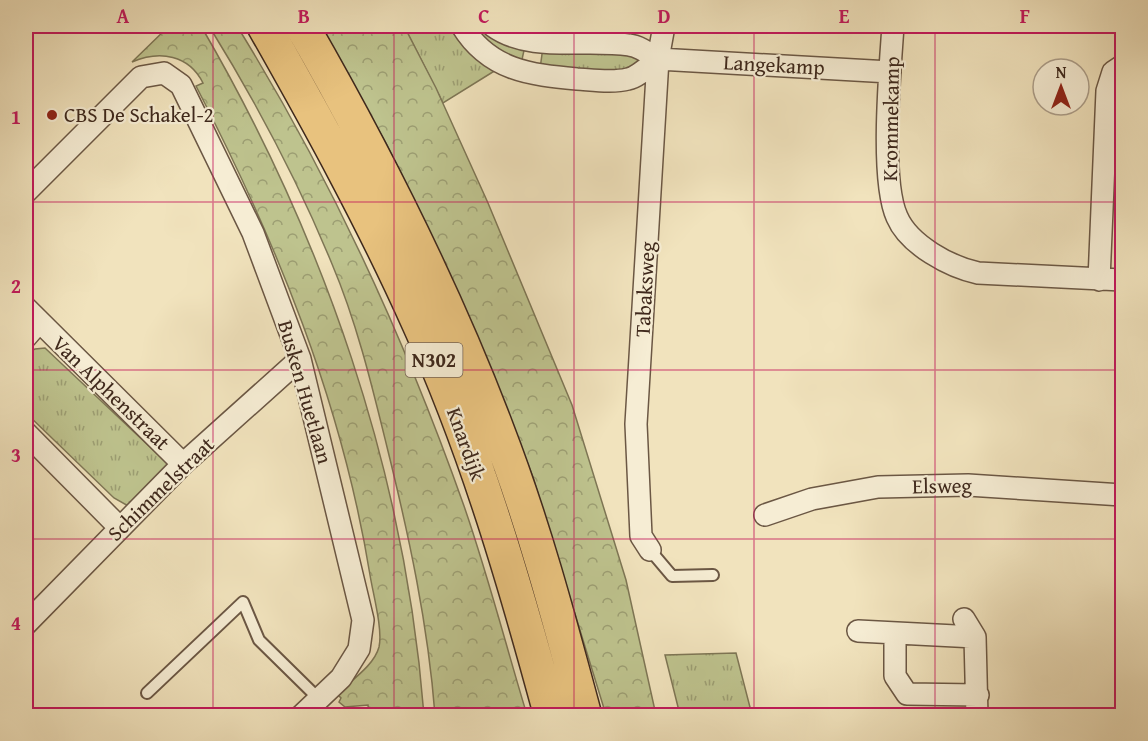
<svg xmlns="http://www.w3.org/2000/svg" width="1148" height="741" font-family="'Gentium Book Plus',serif">
  <defs>
    <pattern id="grass-tufts" width="24" height="20" patternUnits="userSpaceOnUse" patternTransform="scale(1.5)"><rect width="24" height="20" fill="#bec38e"/><path d="M3 7l-1-3M5 7V3M7 7l1-3M15 17l-1-3M17 17v-4M19 17l1-3" fill="none" stroke="#9c9e73"/></pattern>
    <pattern id="forest-crowns" width="20" height="18" patternUnits="userSpaceOnUse" patternTransform="scale(1.5)"><rect width="20" height="18" fill="#bec38e"/><path d="M2 6a3 3 0 1 1 6 0M12 15a3 3 0 1 1 6 0" fill="none" stroke="#9c9e73"/></pattern>
  </defs>
  <rect width="100%" height="100%" fill="#f1e3bd"/>
  <filter id="stains"><feTurbulence type="fractalNoise" baseFrequency=".00333" numOctaves="4"/><feColorMatrix values="0 0 0 0 .2 0 0 0 0 .09 0 0 0 0 .02 0 0 0 .5 -.17"/></filter>
  <radialGradient id="worn" r=".72"><stop offset=".6" stop-color="#630" stop-opacity="0"/><stop offset="1" stop-color="#630" stop-opacity=".3"/></radialGradient>
  <path fill="url(#grass-tufts)" stroke="#7e7655" stroke-width="1.5" d="M404 26H453L496 70 443 103Z
    M469 26H480L501 39 525 46 521 64 503 57Z
    M543 47 632 51 650 72 540 69Z
    M45 348 168 464 165 473 130 507 114 498 26 413V353L35 349Z
    M736 653 752 715H680L665 655Z"/>
  <path fill="url(#forest-crowns)" stroke="#7e7655" stroke-width="1.5" d="M169 26H201C324 237 405 471 424 715H369L368 705 345 707 339 702 341 698 337 694C350 681 374 666 379 647 383 630 373 594 370 575 342 402 276 241 196 86L203 83C189 55 160 50 132 62Z
    M209 26H237C330 176 405 339 464 506 488 575 506 646 527 715H435C428 624 409 536 387 447 372 386 357 323 332 264 298 181 256 102 209 26Z
    M320 26H404L436 88 488 203 572 405 626 580 656 715H606L533 477 502 399 422 217 387 145Z"/>
  <g fill="none" stroke-linecap="round" stroke-linejoin="round">
    <defs>
      <path id="lane" d="M650 550 672 576 713 575
        M147 693 243 602 259 640 319 699"/>
      <path id="street" d="M462 26C489 70 530 75 577 79 593 80 613 83 628 79 638 77 650 65 658 59
        M493 26C530 53 586 38 629 45 639 46 650 54 658 59L890 72
        M893 26C890 70 880 180 897 217 909 245 950 267 978 273L1122 280
        M26 192 141 77 164 73 181 85 253 233 300 359 363 620 359 649 341 678 301 716
        M1099 280 1107 91 1113 72 1122 66
        M26 308 183 464
        M26 337 39 322
        M26 433 120 528
        M765 515 812 499 878 487 968 485 1122 495
        M650 550 641 536 636 424 658 59 664 26
        M964 619 975 637 977 716
        M26 624 183 464 300 359
        M858 631 975 637
        M895 634V676L907 694 978 695"/>
      <path id="primary" d="M264 26C319 123 373 221 419 324 476 449 515 583 551 716
        M302 26C376 155 444 289 497 429 533 522 559 619 585 716"/>
    </defs>
    <use href="#lane" stroke="#6b5744" stroke-width="14"/>
    <use href="#street" stroke="#6b5744" stroke-width="24"/>
    <use href="#primary" stroke="#3e281c" stroke-width="36"/>
    <use href="#lane" stroke="#f6edd4" stroke-width="10"/>
    <use href="#street" stroke="#f6edd4" stroke-width="21"/>
    <use href="#primary" stroke="#e8c27e" stroke-width="33"/>
  </g>
  <path fill="none" stroke="#c2185b" stroke-width="1.5" stroke-opacity="0.55" d="M213 26V716M394 26V716M574 26V716M754 26V716M935 26V716M26 202H1122M26 370H1122M26 539H1122"/>
  <circle fill="#8f2418" stroke="#f6edd4" stroke-width="2" cx="52" cy="115" r="6"/>
  <g text-anchor="middle" stroke-width="4.5" stroke-linejoin="round" paint-order="stroke">
    <rect fill="#f6edd4" stroke="#756353" stroke-width="1.5" x="405.5" y="343" width="57" height="34" rx="4.5"/>
    <g font-size="20" font-weight="bold" fill="#3e281c">
      <text x="434" y="367">N302</text>
    </g>
    <g font-size="21" fill="#3e281c" stroke="#f6edd4">
      <text transform="translate(774 65) rotate(3)" y="7">Langekamp</text>
      <text transform="translate(891 119) rotate(-89)" y="7">Krommekamp</text>
      <text transform="translate(645 289) rotate(-87)" y="7">Tabaksweg</text>
      <text transform="translate(305 392) rotate(74)" y="7">Busken Huetlaan</text>
      <text transform="translate(111 393) rotate(44)" y="7">Van Alphenstraat</text>
      <text transform="translate(466 444) rotate(70)" y="7">Knardijk</text>
      <text transform="translate(942 486) rotate(-1)" y="7">Elsweg</text>
      <text transform="translate(161 489) rotate(-44)" y="7">Schimmelstraat</text>
    </g>
    <g font-size="21" fill="#3e281c" stroke="#f6edd4" text-anchor="start">
      <text x="64" y="122">CBS De Schakel-2</text>
    </g>
  </g>
  <rect width="1148" height="741" fill="none" stroke="#f1e3bd" stroke-width="66"/>
  <g transform="translate(1061 87)"><circle r="28" fill="#f6edd4" stroke="#ac9e8a" stroke-width="1.5"/>
  <path d="M0-4.5L10 22L0 15L-10 22Z" fill="#8f2418"/>
  <text y="-9" font-size="16" font-weight="bold" text-anchor="middle" fill="#3e281c">N</text>
  </g>
  <rect x="33" y="33" width="1082" height="675" fill="none" stroke="#c2185b" stroke-width="2"/>
  <g font-size="20" text-anchor="middle" font-weight="bold" fill="#c2185b">
    <text x="123" y="23">A</text>
    <text x="304" y="23">B</text>
    <text x="484" y="23">C</text>
    <text x="664" y="23">D</text>
    <text x="844" y="23">E</text>
    <text x="1025" y="23">F</text>
    <text x="16" y="124">1</text>
    <text x="16" y="293">2</text>
    <text x="16" y="462">3</text>
    <text x="16" y="630">4</text>
  </g>
  <rect width="100%" height="100%" filter="url(#stains)"/>
  <rect width="100%" height="100%" fill="url(#worn)"/>
</svg>
